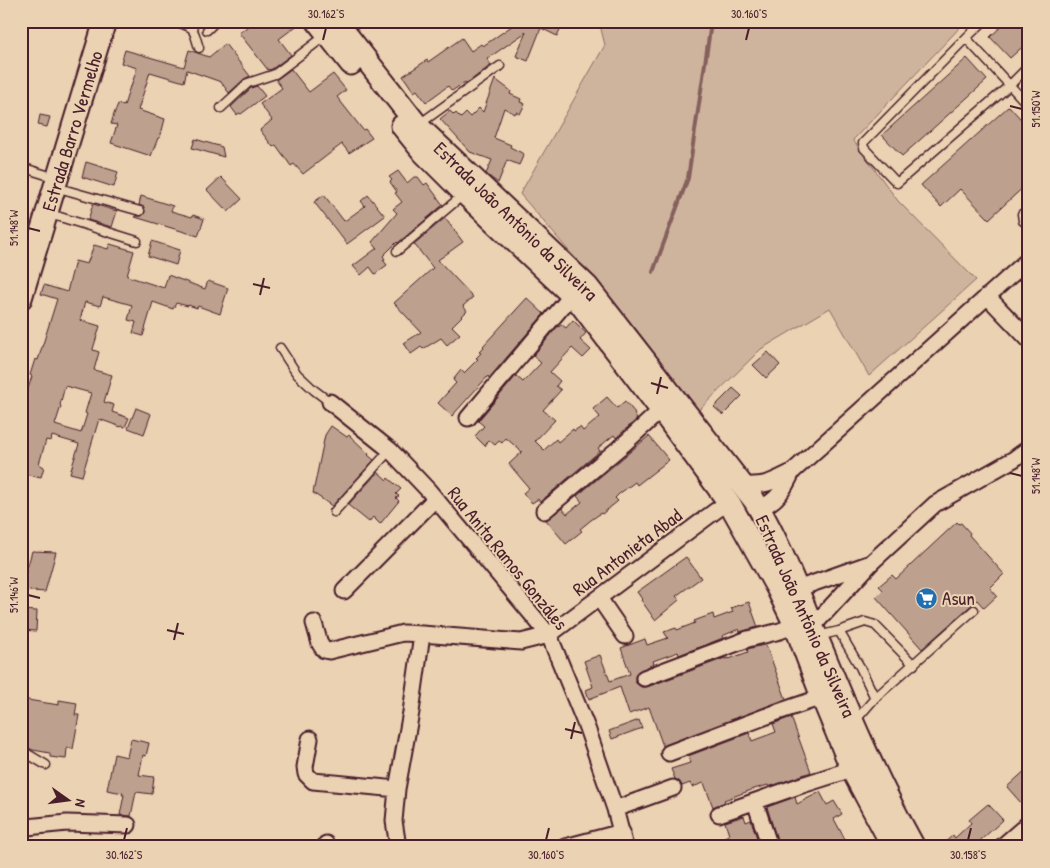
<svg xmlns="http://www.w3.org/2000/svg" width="1050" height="868" font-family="'Patrick Hand',sans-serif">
  <rect width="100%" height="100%" fill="#ead2b3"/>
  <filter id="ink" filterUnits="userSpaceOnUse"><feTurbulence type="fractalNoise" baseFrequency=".02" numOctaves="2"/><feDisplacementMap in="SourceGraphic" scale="10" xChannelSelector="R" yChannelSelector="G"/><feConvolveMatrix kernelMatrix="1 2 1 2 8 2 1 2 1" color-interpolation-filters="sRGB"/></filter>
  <g filter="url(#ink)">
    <path fill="#cfb49d" stroke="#8c6a64" d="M599 21H966L853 140 898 201 976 280 869 376 830 308 761 349 698 411 635 328 520 194 605 45Z"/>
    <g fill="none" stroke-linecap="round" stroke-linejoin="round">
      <path stroke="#85615d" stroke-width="4" d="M653 272 688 178 711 23 713 21"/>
    </g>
    <path fill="#bda08d" stroke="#4a1f2b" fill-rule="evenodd" d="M255 21H303L279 39 291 55 272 69 268 70 239 33Z
      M519 21H564L557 36 541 28 528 61 516 56 526 32 487 59 491 65 466 84 465 82 452 91 448 86 426 102 417 90 414 92 403 76 427 60 428 62 462 38 471 51 481 44 483 46Z
      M1007 21H1029V41L1010 58 990 37Z
      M225 44 250 76 244 79 229 93 221 82 187 70 184 82 150 72 138 110 165 119 160 138H158L151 156 111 143 117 125 111 124 114 114 118 104 124 106 130 86 131 87 137 68 121 63 125 50 184 67 189 50 209 57Z
      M967 58 987 80 902 156 882 135Z
      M291 69 309 92 333 74 346 90 337 97 363 130 365 129 372 138 349 153 342 144 303 174 294 164 291 166 276 145 273 147 260 130 272 120 260 104 282 88 276 80Z
      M495 79 511 91 510 94 521 99 520 102 525 104 520 114 516 112 515 114 504 108 494 138 511 145 510 147 524 154 519 165 507 160 498 183 486 174 492 160 470 152 440 119 450 111 454 115 456 113 461 118 466 113 470 117 479 108 483 112Z
      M257 86 265 96 241 114 239 113 237 115 231 107 251 88Z
      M1009 106 1029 128V182L989 219 960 189 941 207 921 185Z
      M40 115 50 117 47 127 38 125Z
      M195 139 222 147 224 157 192 148Z
      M86 162 118 172 114 187 82 177Z
      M398 171 407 183 414 177H418L424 185 427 183 443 205 398 243 397 242 383 256 385 259 383 260 387 265 375 274 370 267 361 275 353 266 377 248 372 242 397 213 393 209 402 202 395 193 397 192 390 182 392 180 389 177Z
      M221 177 242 199 228 212 207 190Z
      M324 195 344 221 346 220 365 206 361 201 368 195 385 216 347 244 314 202Z
      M141 196 173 206 171 211 192 217 193 215 204 219 199 234 198 236 135 217 136 216H142L145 212 144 207 139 205Z
      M93 204 117 211 112 227 88 220Z
      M445 218 463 242 438 260 473 297 463 306 467 311 452 326 460 334 447 345 441 338 423 349 421 347 411 354 404 343 421 332 394 303 433 268 414 244Z
      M152 241 180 250 176 265 148 256Z
      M110 244 134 251 127 276 164 288 168 275 205 289 208 281 228 288 220 314 198 306 197 308 188 305V306L176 303 173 309 153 302 143 336 133 333 136 322 128 320 132 305 103 297 100 306 85 302 80 320 100 326 93 349V350L99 352 94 370 112 375 104 402 114 405 112 412 129 418 125 427 121 426V427L99 419 82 476 70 473 79 444 52 436 51 441 46 440 39 464 44 467 41 477 37 476V477L21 473V394L26 395 32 376 30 375 35 359 38 360 57 299 41 294 44 285 67 292 75 261 87 264 94 245 108 249ZM65 386 91 393 85 413 87 414 81 433 55 425 61 406 60 405Z
      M527 298 544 314 489 378 488 376 452 416 438 403 456 383 453 380 461 370 464 373 478 359 476 358 481 353 479 352 484 347 483 346Z
      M573 320 586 333 580 340 591 350 583 358 572 348 550 372 560 381 556 386 561 390 543 410 555 420 535 441 544 450 556 439 558 442 573 429 574 431 580 427 583 431 600 417 593 409 607 397 617 408 625 401 635 413 634 414 637 419 616 438 614 435 598 448 600 451 540 502 538 499 532 503 523 493 529 488 509 464 522 452 506 438 502 443 499 441 495 445 489 440 485 446 475 436 484 426 478 421 516 376 523 382 541 363 533 356 558 326 559 327 561 324 566 328Z
      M768 352 780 365 766 378 753 365Z
      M733 388 742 396 723 415 714 407Z
      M136 408 151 414 144 434 128 428Z
      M331 426 347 437 349 435 369 454 368 455 374 460 332 506 313 493 325 435Z
      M649 436 669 460 637 485 635 482 619 494 615 498 618 501 602 514 601 513 591 520 580 529 582 531 566 544 546 520 562 508 567 514 582 502 577 496Z
      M378 472 387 480 388 478 401 489 396 494 399 496 396 498 399 501 380 524 373 517 369 522 348 505Z
      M957 522 959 524 961 523 970 533 969 535 1004 574 990 588 997 596 984 608 977 600 922 649 876 597 883 590 879 586 892 575 896 579Z
      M32 551 56 552 45 592 21 590Z
      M686 557 701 578 676 596 679 600 655 620 641 600 642 599 637 592Z
      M749 602 758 627 740 632 739 629 722 636 723 638 679 655 678 652 653 661 654 664 637 672 635 677V682L638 685 642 687H647L725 658V659L729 658V659L748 652 747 649 751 648 764 645H766L786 699 663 746 649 707 629 714 620 687 589 699 586 690 593 687 584 661 600 655 610 681 630 674 621 648 645 639 647 645 668 638 664 632 676 628 677 630 695 623 694 621 713 614 714 619 733 612 731 608Z
      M21 610 37 611 36 631 21 630Z
      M21 699 59 705V700L77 703 75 715H79L73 749 67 748 66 759 50 757V753L33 750 21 744 24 724H21Z
      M791 717 811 772 769 787 768 785 754 789 724 800 725 802 713 807 704 783 692 787 690 783 682 786 679 781 675 779 671 769 690 763 688 756 749 733 752 741 776 732 773 724Z
      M639 720 642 728 612 739 609 731Z
      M131 739 149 743 146 756 143 755 139 775 154 777 152 794 136 792 131 816 120 815 124 795H122L123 793 107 790 114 754 127 757Z
      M1029 767V798L1022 804 1007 787Z
      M820 792 827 805 834 801 842 814 834 819 849 847H779L767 807 795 797 797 804Z
      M988 804 1003 820 973 847H940L953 835 955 838 971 823 969 820Z
      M744 816 746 822 751 820 760 847H728L724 837 729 835 725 822Z"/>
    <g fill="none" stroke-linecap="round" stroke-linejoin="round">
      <defs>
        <path id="lane" d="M175 21 192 28 195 35 199 48
          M984 21 966 38 863 143 864 148 897 183 1010 85 1029 66
          M207 30 216 21
          M966 38 1029 106
          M221 108 248 83 275 74 325 36
          M418 125 500 66
          M21 167 56 178
          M55 187 140 211
          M1029 209 1022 214 1023 221 1029 225
          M48 214 60 217 137 241
          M397 251 463 195
          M280 348 297 374 314 390 330 402
          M334 512 390 450
          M839 631 860 667 875 698
          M818 636 839 631 865 622 875 625 914 665
          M855 721 875 698 974 610
          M21 750 46 765"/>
        <path id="street" d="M987 296 1029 340
          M330 402 390 450 429 491 549 635 587 728 615 809 625 847
          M468 418 572 295
          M743 485C767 486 772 482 792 472L1029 259
          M759 508C776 503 785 488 792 472
          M544 511 625 443 661 410
          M797 589 868 564
          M344 591 435 499
          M599 598 625 636
          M314 623 320 644 324 650 329 651 403 633 422 634
          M813 626 872 562 935 504 1014 459 1029 448
          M644 678 748 639 780 631 795 625
          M310 739 305 767 306 774 313 781 397 789
          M669 753 775 713 822 697
          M755 802 770 847
          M615 809 673 788
          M719 814 799 786 846 771 852 770
          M21 829 27 827 67 823 128 825
          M326 844 327 847
          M398 847 394 821 397 789 411 712 422 634 521 642 549 635 718 509 730 504
          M565 847 622 832"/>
        <path id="secondary" d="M317 21 351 64
          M336 21 418 126 587 286 754 500C780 542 797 590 816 635 846 707 876 779 914 847
          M402 126 423 152 465 194 578 301 661 410 730 504 777 588 795 625 822 697 852 770 893 847
          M21 298 105 21
          M1006 847 1029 827"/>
      </defs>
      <use href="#lane" stroke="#4a1f2b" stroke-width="11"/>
      <use href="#street" stroke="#4a1f2b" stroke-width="19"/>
      <use href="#secondary" stroke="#4a1f2b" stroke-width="25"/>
      <use href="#lane" stroke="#ead2b3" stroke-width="8"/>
      <use href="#street" stroke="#ead2b3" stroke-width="15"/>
      <use href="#secondary" stroke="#ead2b3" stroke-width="21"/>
    </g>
  </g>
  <path fill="none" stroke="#4a1f2b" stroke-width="2" d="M323 40 326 28M746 40 749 28M1010 106 1022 109M28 228 40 231M253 284 270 288M260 295 264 278M651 383 668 388M657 394 661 377M1010 473 1022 476M28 595 40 598M167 630 184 634M174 640 178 623M565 729 582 733M571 739 575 722M124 840 127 828M546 840 549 828M968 840 971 828"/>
  <defs>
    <symbol id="supermarket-disc" viewBox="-11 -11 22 22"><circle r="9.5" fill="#1f6fb2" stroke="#ead2b3"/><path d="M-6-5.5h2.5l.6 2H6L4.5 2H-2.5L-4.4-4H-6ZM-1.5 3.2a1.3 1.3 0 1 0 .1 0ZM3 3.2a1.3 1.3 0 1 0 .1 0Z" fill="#fff"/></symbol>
  </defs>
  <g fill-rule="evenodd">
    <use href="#supermarket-disc" x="914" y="586" width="25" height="25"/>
  </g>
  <g text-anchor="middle" stroke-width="4" stroke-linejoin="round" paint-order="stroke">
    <g font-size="19" fill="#4a1f2b" stroke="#ead2b3">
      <text transform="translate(72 131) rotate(-73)" y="7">Estrada Barro Vermelho</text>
      <text transform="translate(516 221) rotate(44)" y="7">Estrada João Antônio da Silveira</text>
      <text transform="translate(627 552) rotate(-37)" y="7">Rua Antonieta Abad</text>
      <text transform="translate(508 558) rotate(51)" y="7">Rua Anita Ramos Gonzáles</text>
      <text transform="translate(806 616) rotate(66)" y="7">Estrada João Antônio da Silveira</text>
    </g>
    <g font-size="19" fill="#4a1f2b" stroke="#ead2b3" text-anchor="start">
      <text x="942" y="605">Asun</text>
    </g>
  </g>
  <rect width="1050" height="868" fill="none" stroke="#ead2b3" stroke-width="55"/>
  <g transform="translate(68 800) rotate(104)" stroke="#ead2b3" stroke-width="4" paint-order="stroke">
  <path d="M0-4L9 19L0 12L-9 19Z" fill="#4a1f2b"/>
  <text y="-8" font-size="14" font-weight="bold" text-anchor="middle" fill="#4a1f2b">N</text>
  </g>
  <rect x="28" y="28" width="994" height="812" fill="none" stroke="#4a1f2b" stroke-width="2"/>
  <g font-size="12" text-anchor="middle" fill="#4a1f2b">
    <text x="326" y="18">30.162°S</text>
    <text x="749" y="18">30.160°S</text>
    <text transform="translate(1036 109) rotate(-90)" y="4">51.150°W</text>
    <text transform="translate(14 228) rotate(-90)" y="4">51.148°W</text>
    <text transform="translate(1036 476) rotate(-90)" y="4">51.148°W</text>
    <text transform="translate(14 595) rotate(-90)" y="4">51.146°W</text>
    <text x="124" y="859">30.162°S</text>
    <text x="546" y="859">30.160°S</text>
    <text x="968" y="859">30.158°S</text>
  </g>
</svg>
